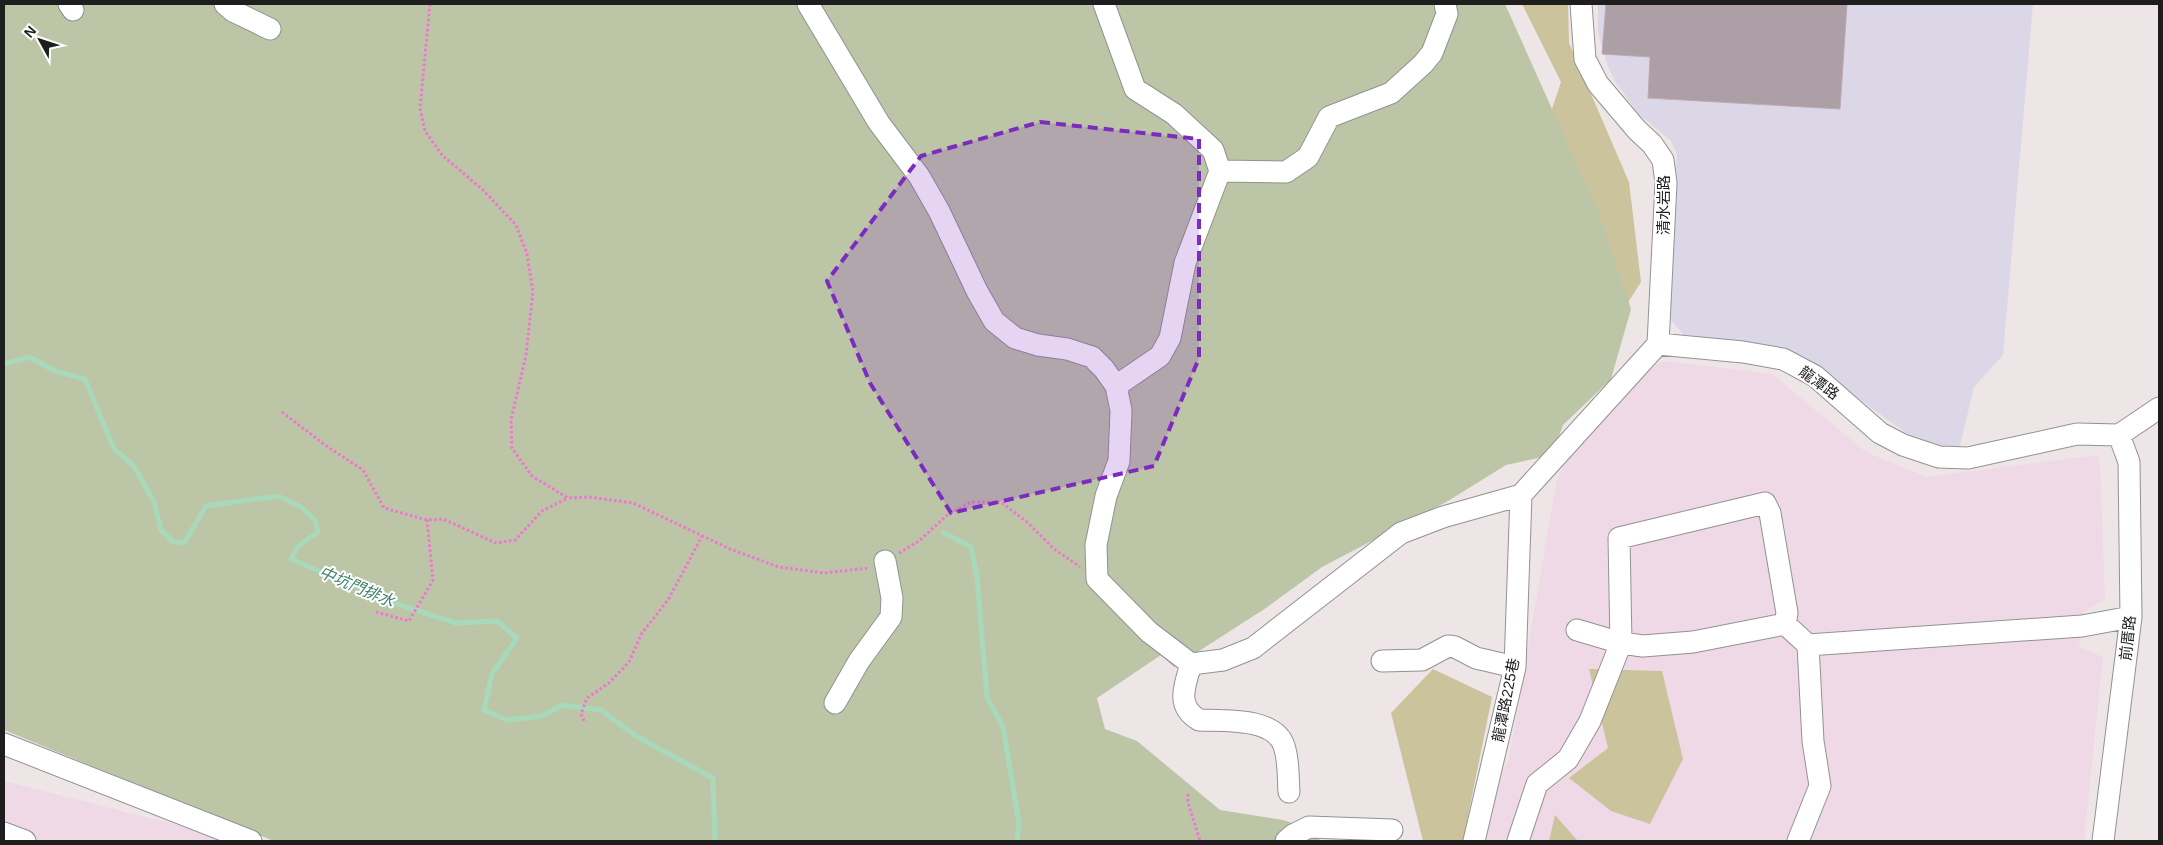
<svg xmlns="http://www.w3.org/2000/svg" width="2163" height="845" font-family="Arial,'Noto Sans TC',sans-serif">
  <rect width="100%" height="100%" fill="#eee5e7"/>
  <path fill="#dcd7e7" d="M1598 4H2033L2003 355 1974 387 1959 450 1923 445 1856 397 1789 354 1684 335 1667 316 1665 284 1677 155 1671 141 1639 114 1616 83 1608 67 1598 33Z"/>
  <path fill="#efd9e6" d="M1664 361 1772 374 1866 452 1927 477 2098 455 2100 465 2105 599 2084 612 2079 647 2103 657 2084 841H1478L1496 785 1509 759 1556 483 1568 455 1648 368Z
    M4 781 240 841H4Z"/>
  <path fill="#cbc39c" d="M1522 4H1568L1569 43 1629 182 1641 282 1576 384 1535 160 1561 82Z
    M1433 669 1492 697 1463 841H1423L1391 713Z
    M1589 669 1662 671 1683 759 1650 824 1611 811 1569 778 1608 748Z
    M1555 815 1578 841H1549Z"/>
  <path fill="#bdc5a7" d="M4 4H1505L1600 216 1631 309 1611 379 1563 425 1552 455 1506 465 1448 501 1322 567 1266 608 1174 667 1161 655 1097 698 1105 729 1137 741 1220 810 1283 820 1316 831 1320 841H274L4 730Z"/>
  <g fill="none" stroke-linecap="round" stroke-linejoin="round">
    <path stroke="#a8d9ba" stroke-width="5" d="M4 364 30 357 55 371 85 379 114 449 134 466 154 502 161 530 173 542 184 543 206 506 278 496 301 507 315 520 318 532 297 547 291 559 403 606 456 623 497 621 517 638 492 674 484 710 507 720 542 716 562 705 601 710 636 736 713 778 715 841
      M944 533 971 547 977 577 987 697 1003 727 1019 823 1017 841"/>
  </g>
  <path fill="#aca0a6" stroke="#bfa8b2" d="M1606 4H1847L1840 109 1648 98 1650 57 1602 54Z"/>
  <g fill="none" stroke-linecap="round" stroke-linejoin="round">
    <defs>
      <path id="minor" d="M69 4 73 10
        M225 4 233 11 270 29
        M808 4 879 123 919 176 939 211 977 291 994 321 1015 338 1038 345 1067 349 1092 357 1104 369 1116 386 1121 410 1119 461 1106 496 1096 545 1097 579 1149 632 1191 664 1223 660 1253 648 1401 533 1443 517 1521 495
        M1104 4 1135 89 1174 114 1213 150 1220 171 1185 263 1170 338 1160 356 1116 386
        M1581 4 1585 59 1598 84 1637 130 1652 144 1663 160 1666 183 1658 344
        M1220 171 1286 172 1308 157 1329 117 1391 93 1423 64 1432 53 1447 14 1445 4
        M1658 344 1743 352 1783 359 1815 376 1880 433 1903 445 1939 457 1968 458 2077 434 2119 435 2159 408
        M1521 495 1658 344
        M1785 624 1808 645 1813 741 1820 786 1798 841
        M1577 630 1621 643 1643 646 1693 642 1785 624
        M1808 645 2082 626 2131 617
        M1382 661 1422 660 1448 646 1455 647 1476 658 1515 667
        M1191 664C1185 685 1175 706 1199 720 1223 721 1275 717 1284 746 1289 760 1288 778 1289 792
        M835 703 859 661 891 617 892 598 885 561
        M4 744 251 841
        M4 833 25 841
        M1286 841 1293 835 1309 827 1392 830
        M1474 841 1515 667 1521 495
        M1518 841 1537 784 1568 759 1590 721 1621 643 1619 538 1765 503 1770 513 1787 613 1785 624
        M2103 841 2131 617 2129 462 2119 435"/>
    </defs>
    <use href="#minor" stroke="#929292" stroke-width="23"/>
    <path stroke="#f074d3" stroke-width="3" stroke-dasharray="2.5 2.5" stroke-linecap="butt" d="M430 4 420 108 425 131 442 155 483 190 516 225 527 254 533 292 526 355 511 420 512 448 532 476 568 498 589 497 633 503 730 549 779 567 824 573 869 568
      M282 412 325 445 363 470 384 508 427 520 443 519 496 543 515 540 542 511 568 498
      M899 553 919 541 946 516 971 502H1001L1028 523 1054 549 1080 567
      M376 612 409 621 433 580 427 520
      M584 721 581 714 587 698 609 683 629 662 642 633 668 600 702 536
      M1188 794V803L1200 841"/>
    <use href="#minor" stroke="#fff" stroke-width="21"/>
  </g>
  <path fill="#7b2cbf" fill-opacity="0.2" stroke="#7b2cbf" stroke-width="4" stroke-dasharray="10 6" stroke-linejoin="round" d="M1040 122 1199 139V358L1154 466 951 513 870 383 827 281 921 156Z"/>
  <g text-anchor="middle" stroke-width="4" stroke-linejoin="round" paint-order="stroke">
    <g font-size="15" fill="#1e1e1e" stroke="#fff">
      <text transform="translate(1664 205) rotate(-90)" y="5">清水岩路</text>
      <text transform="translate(1819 383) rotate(36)" y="5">龍潭路</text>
      <text transform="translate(2128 638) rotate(-84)" y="5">前厝路</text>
      <text transform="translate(1506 700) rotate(-79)" y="5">龍潭路225巷</text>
    </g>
    <g font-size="16" font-style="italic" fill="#41826a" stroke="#fff">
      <text transform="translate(357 586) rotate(23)" y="6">中坑門排水</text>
    </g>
  </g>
  <rect width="2163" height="845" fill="none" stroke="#1e1e1e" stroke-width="10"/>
  <g transform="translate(40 40) rotate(310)" stroke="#ffffff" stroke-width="4" paint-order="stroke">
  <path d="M0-4L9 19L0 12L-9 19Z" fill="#1e1e1e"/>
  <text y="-8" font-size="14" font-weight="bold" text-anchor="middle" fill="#1e1e1e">N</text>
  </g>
</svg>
